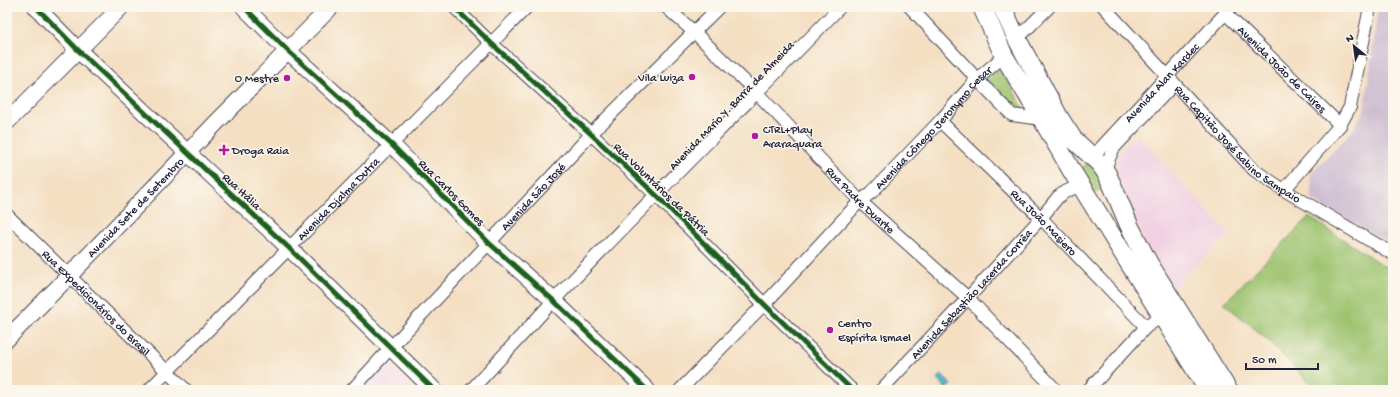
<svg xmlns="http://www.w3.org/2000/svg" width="1400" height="397" font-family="'Gochi Hand',sans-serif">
  <rect width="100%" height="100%" fill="#fbf7ec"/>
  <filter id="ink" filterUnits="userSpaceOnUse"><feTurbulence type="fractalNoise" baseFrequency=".025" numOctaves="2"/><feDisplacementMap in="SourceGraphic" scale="8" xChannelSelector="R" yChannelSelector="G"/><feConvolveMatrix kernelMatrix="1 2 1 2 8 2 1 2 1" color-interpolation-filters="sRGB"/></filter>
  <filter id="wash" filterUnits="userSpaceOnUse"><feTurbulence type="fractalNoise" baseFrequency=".012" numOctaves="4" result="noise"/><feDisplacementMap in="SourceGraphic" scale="16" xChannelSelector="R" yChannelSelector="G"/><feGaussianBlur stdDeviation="0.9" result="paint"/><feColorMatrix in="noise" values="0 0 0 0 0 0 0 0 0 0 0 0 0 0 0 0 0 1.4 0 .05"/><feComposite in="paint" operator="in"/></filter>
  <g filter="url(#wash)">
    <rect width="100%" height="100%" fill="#f4dfc3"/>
    <path fill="#f1d0e3" d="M1138 135 1229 234 1184 276 1173 289 1144 239 1118 177 1116 166 1121 150Z
      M390 364 417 390H360L382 366Z"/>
    <path fill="#cebed1" d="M1378 7H1393V245L1312 200 1311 174 1352 131 1363 113 1366 97Z"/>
    <path fill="#9cc36e" stroke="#5f7254" d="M999 71 1003 72 1025 112 1017 110 986 80C989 74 993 72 999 71Z
      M1089 164 1094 165 1104 186C1100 191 1097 192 1091 193L1080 170 1084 166Z
      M1309 217 1393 272V390H1316L1271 343 1224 303Z"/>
    <path fill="#4bb8c4" stroke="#366d80" d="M942 374 951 385 946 389 937 379Z"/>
  </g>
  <g filter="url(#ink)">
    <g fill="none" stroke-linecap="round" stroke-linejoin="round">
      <defs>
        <g id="street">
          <path d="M454 7 491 43 591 134 656 195 764 304 852 390"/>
          <path id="s1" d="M666 7 694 32 757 93 860 201 968 298 1056 390"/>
          <path d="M910 7 977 79 1012 115 1042 119"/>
          <path id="s2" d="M1104 7 1254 170 1284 190 1393 254"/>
          <path id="s3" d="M1225 13 1340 125"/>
          <path d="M1017 39 1049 7"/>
          <path id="s4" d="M940 121 1041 218 1146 327"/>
          <path id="s5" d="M1091 156 1097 152 1231 7"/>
          <path d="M1107 174V164L1113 149 1174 84"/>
          <path d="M1284 190 1340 125 1350 107 1370 7"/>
          <path id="s6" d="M7 215 186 390"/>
          <path id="s7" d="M149 390 527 7"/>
          <path id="s8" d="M352 390 394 344 596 129 719 7"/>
          <path d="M471 390C499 360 526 331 553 301 647 202 745 106 840 7"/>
          <path id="s9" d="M680 390 772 296 860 201 871 193 940 121 977 79 1004 56"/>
          <path id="s10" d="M881 390 968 298 1041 218 1058 197 1065 192 1080 185"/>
          <path d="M1088 390 1146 327 1162 316"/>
        </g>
        <g id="secondary">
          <path d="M36 7 78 50 289 248 434 390"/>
          <path d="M244 7 287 50 392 145 489 243 554 301 647 390"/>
          <path d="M7 122 121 7"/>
          <path id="s11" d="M7 339 69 276 216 123 331 7"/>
        </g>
        <path id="primary" d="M982 7 1004 56 1042 119 1073 173 1208 390
          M1002 7 1017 39 1060 119 1073 139 1100 164 1107 174 1113 187 1129 225 1148 262 1228 390"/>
      </defs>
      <use href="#street" stroke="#423e4f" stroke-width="14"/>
      <use href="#secondary" stroke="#423e4f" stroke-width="18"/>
      <use href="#primary" stroke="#423e4f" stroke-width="20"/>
      <use href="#street" stroke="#fff" stroke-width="12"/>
      <use href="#secondary" stroke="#fff" stroke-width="16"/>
      <use href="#primary" stroke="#fff" stroke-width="18"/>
      <defs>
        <path id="cycleway" d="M36 7 78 50 289 248 434 390
          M244 7 287 50 392 145 489 243 554 301 647 390
          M454 7 491 43 591 134 656 195 764 304 852 390"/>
      </defs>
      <use href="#cycleway" stroke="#fbf7ec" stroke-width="8"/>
      <use href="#cycleway" stroke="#1b5e20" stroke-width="5"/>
    </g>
  </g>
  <g fill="#b5179e" stroke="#fbf7ec" stroke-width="1.5">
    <circle cx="692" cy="77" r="4"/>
    <circle cx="287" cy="78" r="4"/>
    <circle cx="755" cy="136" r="4"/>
    <path d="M222 144h4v4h4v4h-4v4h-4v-4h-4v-4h4z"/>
    <circle cx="830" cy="330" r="4"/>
  </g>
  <g text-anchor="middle" stroke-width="3" stroke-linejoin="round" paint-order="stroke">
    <g font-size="12" fill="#22223b" stroke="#fbf7ec">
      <text dy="4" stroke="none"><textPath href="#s3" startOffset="80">Avenida João de Caires</textPath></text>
      <text dy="4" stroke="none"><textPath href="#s5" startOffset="102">Avenida Alan Kardec</textPath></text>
      <text transform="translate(731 105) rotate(-46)" y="4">Avenida Mario Y. Barra de Almeida</text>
      <text dy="4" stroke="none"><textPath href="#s9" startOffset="365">Avenida Cônego Jeronymo Cesar</textPath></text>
      <text dy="4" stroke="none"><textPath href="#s2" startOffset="192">Rua Capitão José Sabino Sampaio</textPath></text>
      <text transform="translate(662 189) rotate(44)" y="4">Rua Voluntários da Pátria</text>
      <text transform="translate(242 191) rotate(43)" y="4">Rua Itália</text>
      <text transform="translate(452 192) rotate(45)" y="4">Rua Carlos Gomes</text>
      <text dy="4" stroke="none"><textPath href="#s8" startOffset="265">Avenida São José</textPath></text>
      <text dy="4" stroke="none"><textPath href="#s7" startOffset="269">Avenida Djalma Dutra</textPath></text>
      <text dy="4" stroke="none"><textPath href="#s1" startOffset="274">Rua Padre Duarte</textPath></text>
      <text dy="4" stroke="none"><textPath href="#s11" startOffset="184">Avenida Sete de Setembro</textPath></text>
      <text dy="4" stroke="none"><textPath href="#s4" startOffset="145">Rua João Masiero</textPath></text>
      <text dy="4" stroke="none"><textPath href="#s10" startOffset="132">Avenida Sebastião Lacerda Corrêa</textPath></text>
      <text dy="4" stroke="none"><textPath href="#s6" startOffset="125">Rua Expedicionários do Brasil</textPath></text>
    </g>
    <g font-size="12" fill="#22223b" stroke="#fbf7ec" text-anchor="start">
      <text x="684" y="81" text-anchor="end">Vila Luiza</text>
      <text x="279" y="82" text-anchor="end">O Mestre</text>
      <text x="763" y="133">CTRL+Play<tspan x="763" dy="14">Araraquara</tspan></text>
      <text x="232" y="154">Droga Raia</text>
      <text x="838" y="327">Centro<tspan x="838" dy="14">Espírita Ismael</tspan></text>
    </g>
  </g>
  <rect width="1400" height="397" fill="none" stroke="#fbf7ec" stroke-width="24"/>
  <g transform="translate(1354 46) rotate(331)" stroke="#fbf7ec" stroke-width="3" paint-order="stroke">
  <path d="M0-3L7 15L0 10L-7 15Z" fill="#22223b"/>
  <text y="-6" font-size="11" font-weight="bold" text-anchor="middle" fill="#22223b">N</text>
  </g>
  <path d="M1246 363v6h72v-6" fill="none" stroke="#22223b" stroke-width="2"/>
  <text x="1252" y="363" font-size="12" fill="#22223b" stroke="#fbf7ec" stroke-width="3" paint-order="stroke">50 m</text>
</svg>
